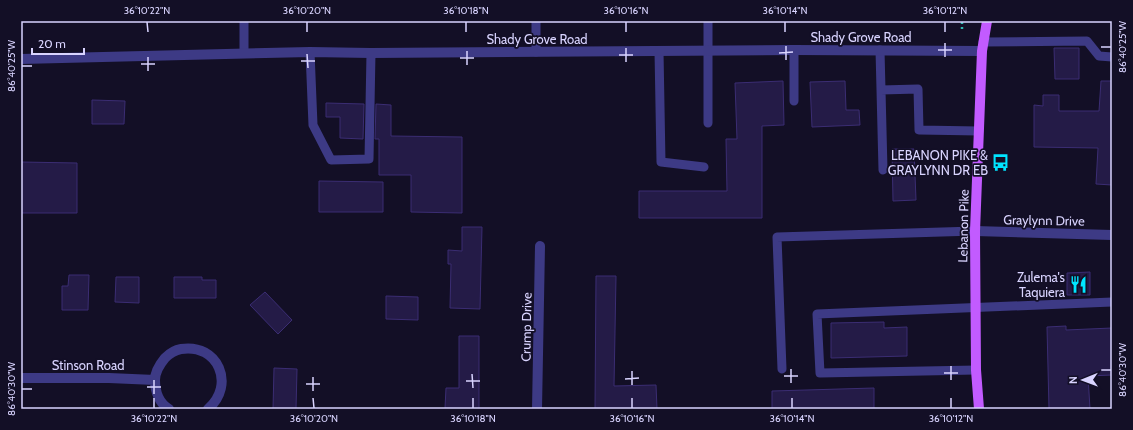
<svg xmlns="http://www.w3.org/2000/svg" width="1133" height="430" font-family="Cabin,sans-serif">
  <rect width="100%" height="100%" fill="#130f26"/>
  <path fill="#241b47" stroke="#3b2d73" d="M1054 48H1079V79H1055Z
    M783 81 784 125 762 126V218H639V191H727L726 139H737L735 83Z
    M845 81 846 110H859L860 125 812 127 810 82Z
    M1101 81H1112V185L1096 184 1098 148 1034 147V105L1043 106V95H1059V111H1099Z
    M92 100 125 101 124 124H92Z
    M326 103 364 104 363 139 340 138V117H326Z
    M376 104 391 105V136L462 137V213L411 212V175H379V139H375Z
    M892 149H914L916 200 893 201Z
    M21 162 77 163V213H21Z
    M319 181 383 182V212H319Z
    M462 227H482L480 309 450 308 451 264H448V250L462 251Z
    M1090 272V295H1067V273Z
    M69 275H89L88 310H62V286H68Z
    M596 276H616L614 386 656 385 657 409H595Z
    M116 277H139V303L115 302Z
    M174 277H202V280H216V298H174Z
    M265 292 292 320 278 334 250 305Z
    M386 296 418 297V320L386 319Z
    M884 322V328L907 327V356L831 358V323Z
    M1066 326V330L1112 328V375L1088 376 1090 409H1049L1047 327Z
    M459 336H479V409L445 408 446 388H459Z
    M274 368 297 369 296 409H273Z
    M874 388V409H772V391Z"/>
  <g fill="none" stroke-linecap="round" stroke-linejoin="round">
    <path stroke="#2fb8b0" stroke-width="2.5" stroke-dasharray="2 3" stroke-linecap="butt" d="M962 29V21"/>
    <path stroke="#3d3a85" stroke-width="9" d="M244 21V53
      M536 21V52
      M708 21V123
      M983 42 1087 41 1099 56 1112 57
      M794 50V101
      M880 50 883 170
      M659 51 661 162 704 167
      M310 52 313 125 331 160 369 159 371 53
      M881 90 918 89 919 130 979 131
      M782 369 777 237 975 231
      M976 370 820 373 817 314 1112 302"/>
    <path stroke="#3d3a85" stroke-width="10" d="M21 59 310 52 371 53 794 50 982 51
      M975 231 1112 235
      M21 378H109L155 380
      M169 409C159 403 155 391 155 380 155 371 160 364 165 358 169 354 175 350 181 349 218 343 236 385 208 409
      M537 409 540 246"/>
    <path stroke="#c25bff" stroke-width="10" d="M979 409 976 370 975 231 982 51 987 21"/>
  </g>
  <path fill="none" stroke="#d9d4ff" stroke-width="1.5" d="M147 22 148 32M307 22V32M466 22V32M626 22V32M785 22V32M945 22V32M945 43V57M786 46V60M1101 47H1111M626 48V62M938 50H952M467 51V65M779 53 793 52M307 54 308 68M619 55H633M148 57V71M460 58H474M301 61H315M141 64H155M22 66H32M951 366V380M791 369V383M1101 370H1111M632 371V385M944 373H958M472 374 473 388M784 376H798M313 377V391M625 379 639 378M154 380V394M466 381H480M306 384H320M147 387H161M22 389H32M154 398V408M313 398 314 408M473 398V408M632 398V408M792 398V408M951 398V408"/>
  <defs>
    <symbol id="bus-bare" viewBox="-9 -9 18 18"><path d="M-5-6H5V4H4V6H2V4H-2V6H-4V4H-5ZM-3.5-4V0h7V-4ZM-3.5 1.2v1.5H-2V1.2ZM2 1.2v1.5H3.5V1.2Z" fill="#00e5ff" stroke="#130f26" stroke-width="2.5" paint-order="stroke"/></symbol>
    <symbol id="restaurant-bare" viewBox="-9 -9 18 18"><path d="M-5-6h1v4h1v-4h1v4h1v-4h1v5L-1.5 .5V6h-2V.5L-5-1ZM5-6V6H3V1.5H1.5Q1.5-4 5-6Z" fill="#00e5ff" stroke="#130f26" stroke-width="2.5" paint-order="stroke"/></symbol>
  </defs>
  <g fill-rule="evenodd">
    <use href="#bus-bare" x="988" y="150" width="25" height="25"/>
    <use href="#restaurant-bare" x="1066" y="272" width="25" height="25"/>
  </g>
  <g text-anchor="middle" stroke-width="3.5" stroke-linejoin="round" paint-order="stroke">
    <g font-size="13" fill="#d9d4ff" stroke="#130f26">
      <text x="861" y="42">Shady Grove Road</text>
      <text x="537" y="44">Shady Grove Road</text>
      <text transform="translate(1044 220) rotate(1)" y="5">Graylynn Drive</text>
      <text transform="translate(963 226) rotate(-89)" y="5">Lebanon Pike</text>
      <text transform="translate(526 327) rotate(-89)" y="5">Crump Drive</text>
      <text x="88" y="370">Stinson Road</text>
    </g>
    <g font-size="13" fill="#d9d4ff" stroke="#130f26" text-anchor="end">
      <text x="988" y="160">LEBANON PIKE &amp;<tspan x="988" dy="15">GRAYLYNN DR EB</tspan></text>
      <text x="1065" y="282">Zulema's<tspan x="1065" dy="15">Taquiera</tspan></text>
    </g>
  </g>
  <rect width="1133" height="430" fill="none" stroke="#130f26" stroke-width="44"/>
  <g transform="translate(1083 380) rotate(269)" stroke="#130f26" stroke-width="3" paint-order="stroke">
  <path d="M0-3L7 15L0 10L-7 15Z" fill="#d9d4ff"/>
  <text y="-6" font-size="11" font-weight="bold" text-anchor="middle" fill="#d9d4ff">N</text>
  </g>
  <path d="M32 48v6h52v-6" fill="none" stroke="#d9d4ff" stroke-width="2"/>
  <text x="38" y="48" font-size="12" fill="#d9d4ff" stroke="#130f26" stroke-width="3" paint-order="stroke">20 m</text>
  <rect x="22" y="22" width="1089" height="386" fill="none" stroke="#d9d4ff" stroke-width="1.5"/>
  <g font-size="10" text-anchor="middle" fill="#d9d4ff">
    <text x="147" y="14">36°10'22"N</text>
    <text x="307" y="14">36°10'20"N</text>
    <text x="466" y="14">36°10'18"N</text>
    <text x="626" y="14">36°10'16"N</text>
    <text x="785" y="14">36°10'14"N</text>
    <text x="945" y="14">36°10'12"N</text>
    <text transform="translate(1122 47) rotate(-90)" y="4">86°40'25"W</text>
    <text transform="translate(11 66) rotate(-90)" y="4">86°40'25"W</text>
    <text transform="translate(1122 370) rotate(-90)" y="4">86°40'30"W</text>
    <text transform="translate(11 389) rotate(-90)" y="4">86°40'30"W</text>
    <text x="154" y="422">36°10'22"N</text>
    <text x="314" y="422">36°10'20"N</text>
    <text x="473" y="422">36°10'18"N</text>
    <text x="632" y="422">36°10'16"N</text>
    <text x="792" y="422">36°10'14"N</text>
    <text x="951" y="422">36°10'12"N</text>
  </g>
</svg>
